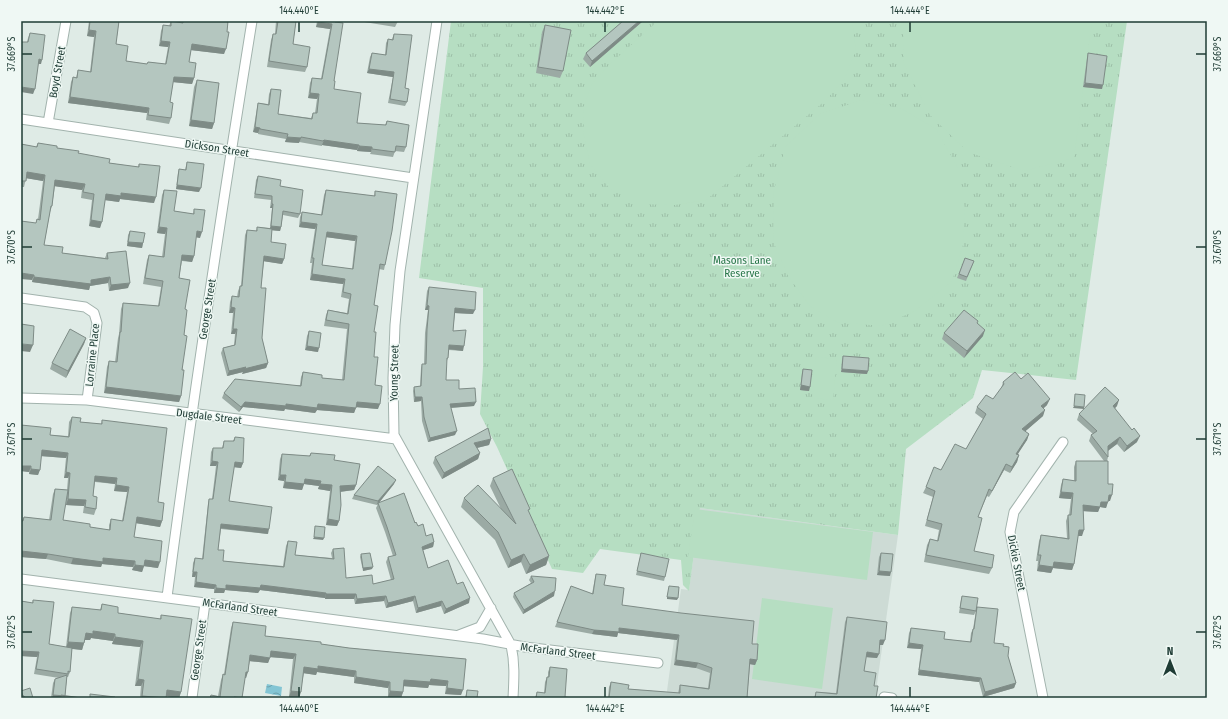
<svg xmlns="http://www.w3.org/2000/svg" width="1228" height="719" font-family="'Fira Sans Condensed',sans-serif">
  <defs>
    <pattern id="park-tufts" width="24" height="20" patternUnits="userSpaceOnUse"><rect width="24" height="20" fill="#b6dec2"/><path d="M3 7l-1-3M5 7V3M7 7l1-3M15 17l-1-3M17 17v-4M19 17l1-3" fill="none" stroke="#9cbfa7"/></pattern>
    <pattern id="water-waves" width="16" height="10" patternUnits="userSpaceOnUse"><rect width="16" height="10" fill="#83c5d4"/><path d="M0 5q4-4 8 0t8 0" fill="none" stroke="#6ba1ad"/></pattern>
  </defs>
  <rect width="100%" height="100%" fill="#dfebe6"/>
  <path fill="#cddbd5" d="M700 508 898 535 875 698H666L681 589 689 590Z"/>
  <path fill="url(#park-tufts)" d="M451 21H1127L1076 380 982 370 973 398 906 449 898 535 700 508 689 591 683 585 681 560 600 549 583 573 552 569 497 447 480 414 483 367V288L419 278Z"/>
  <path fill="#b6dec2" d="M658 21H852L856 50 844 80 826 100 706 200 675 205 640 204 610 189 590 164 584 136 583 108 592 84 611 63Z
    M903 21H1092L1074 158 1024 171 968 152 930 115 904 64Z
    M862 100 902 109 936 129 958 168 965 210 963 245 952 281 915 311 881 326 837 322 810 306 788 276 773 241 774 190 786 146 820 114Z
    M816 357 837 359 833 400 812 398Z
    M695 509 873 532 867 580 688 557Z
    M762 598 833 608 822 689 752 679Z"/>
  <path fill="url(#water-waves)" d="M267 684 282 687 281 696 265 693Z"/>
  <g fill="none" stroke-linecap="round" stroke-linejoin="round">
    <defs>
      <path id="minor" d="M437 21 400 271 395 325 393 378 394 435 511 645C515 663 514 679 513 698
        M21 119 413 178
        M48 123 66 21
        M21 298 85 307 94 313 97 323 87 400
        M21 398 87 400 396 439
        M21 579 483 639 525 647 658 663
        M167 597C192 405 221 213 252 21
        M459 635 480 627 491 608
        M884 697 892 698
        M192 698 205 603
        M1043 698 1010 532 1014 512 1063 442"/>
    </defs>
    <use href="#minor" stroke="#a2b3ad" stroke-width="11"/>
    <use href="#minor" stroke="#fff" stroke-width="9"/>
  </g>
  <path fill="#9baaa4" fill-rule="evenodd" d="M89 21H119L116 44 126 61 147 64 148 62 165 64 168 47 159 46 161 31 163 25 169 26 171 21 182 22V21H228L224 54 191 50 189 62 194 78 192 84 173 82 170 102 171 118 169 124 146 120 147 113 68 103 71 82 73 77 76 78 78 70 90 72 94 37 87 36Z
    M276 21H296L293 44 307 67 305 72 267 67 271 40 273 34H275Z
    M317 21H335L334 89 357 123 385 125 387 121 406 147 404 152 395 151 393 157 370 154 371 152 357 151V150L322 145V146L299 142V143L285 142 286 139 258 134V133L253 132 257 108 258 103 268 104 269 94 271 89 278 114 311 118 313 113H315L317 99 308 98 310 83 312 78 321 79 330 29 316 27Z
    M358 21H398L395 27Z
    M623 21H643L590 67 583 59 586 53Z
    M545 25 563 71 560 78 536 73 542 32Z
    M30 33 41 64H38L33 94 27 42 28 38Z
    M394 34 405 88 407 102 405 106 388 103 393 77 367 73 370 57 372 53 385 55 386 43 388 39H392Z
    M1088 53 1102 89 1083 87 1087 58Z
    M197 80 214 123 212 129 189 126 194 87Z
    M38 143 57 148 78 153 109 163 138 167 139 164 154 203 120 199 119 202 105 200 100 228 89 226 92 200 81 198 82 190 55 186 52 206 50 212 44 245 62 253 105 258 107 253 128 288 109 291 108 283 90 286 89 290 32 282 36 223 37 219H38L43 181 26 178 24 187H21V144L36 147Z
    M187 162 199 192 176 189 178 173 179 169 185 170Z
    M258 176 280 186 300 214 298 218 283 215 281 227 280 231 272 230 271 242 284 259 282 264 264 261 261 288 262 338 268 363 266 368 242 374 243 372 227 376 221 353 223 348 234 345 235 334H231L233 313H229L230 302 232 296 237 297 238 291 240 286H241L245 235 247 230 256 231 257 227 270 228 272 208H270L271 200 254 198 256 180Z
    M164 190 174 211 193 214 194 209 200 238 196 237 194 256 192 262 182 261 179 278 185 309 184 335 181 396 179 402 104 393 107 367 109 361 115 362 118 338 119 334 121 309 123 303 158 306 161 287 143 284 147 260 149 255 162 257 165 234 157 233 162 195Z
    M326 190 374 196 375 191 385 265 384 270 379 269 374 305V357L375 385 378 409 356 407 354 413 317 410 315 413 285 409 284 411 243 407 239 412 222 398 224 393 300 385 301 377 303 372 322 378 342 380 347 329 324 326 326 315 328 310 347 313 349 299 341 297 343 284 310 280 312 263H310L315 229 299 227 300 217 302 212 321 215 324 195ZM326 237 355 241 352 269 322 265Z
    M130 231 143 243 142 248 127 246 128 235Z
    M965 258 974 261 966 281 957 278Z
    M429 287 473 314 455 313 453 331 463 351 449 350 448 358 446 363V380L459 389 474 406 451 408 455 435 428 442 422 421 421 401 414 402 413 391 414 387 420 386 421 368 422 364H424L425 333 428 310H425L427 291Z
    M309 331 318 352 305 350 307 336Z
    M944 333 983 336 964 358 942 339Z
    M86 338 84 344 66 378 50 369 52 363Z
    M843 356 867 374 841 372 842 360Z
    M803 369 809 391 800 390 802 373Z
    M1021 379 1047 405 1044 408 1043 416 1025 431 1029 434 1027 440 1017 454 1019 455 1017 462 1010 473 1004 470 989 497 987 496 978 517 974 551 992 568 989 574 924 562 927 545 930 539 937 541 939 530 925 526 933 497 923 493 926 487 941 470 966 449 983 419 975 413 977 407 993 399 1001 389 1003 382Z
    M1117 406 1115 408 1137 442 1124 452 1117 444 1108 451V457L1107 461 1108 484 1110 501H1108L1106 508 1100 507 1098 512 1083 511 1082 536H1078L1074 564 1072 570 1053 568 1051 573 1037 571 1038 561H1036L1039 541 1041 535 1067 538 1066 521 1068 515H1069L1071 499 1059 498 1061 485 1063 479 1074 481V467L1076 461H1104L1089 441 1091 435 1093 434 1077 420 1079 414Z
    M72 417 80 422 101 424 102 420 158 502 162 521 160 527 136 523 134 537 158 568 144 566 142 572 132 570 133 567 102 564 101 567 71 564 46 559 21 557V521H22L24 517 49 520 53 494 55 489 67 490 68 478H64L66 458 41 456 38 475 29 474V472L21 471V425L50 435 68 436 69 422ZM95 482 115 484 114 491 127 492 122 521 111 519 109 525V530L90 527 63 520 66 499V505L84 506 83 513 94 515 96 509 93 496Z
    M235 437 243 463 241 468 234 467 229 501 268 534 221 529 218 550 223 561 283 566 286 546 288 541 295 555 332 558 331 553 333 549 346 578 373 584 391 580 386 562 388 557 393 556 385 532 376 508 378 504 377 505 352 499 354 495 394 484 379 503 415 523 426 536 434 542 433 547 423 550 428 568 457 584 469 603 444 614 441 606 416 613 413 601 386 608 384 601 355 604 354 599H325V598L260 590 258 593 225 590 224 593H214V589L194 587 195 577H192L193 563 195 558 202 559 208 504 209 499H212L216 466H210L211 452 213 448H222L224 441H233Z
    M491 439 489 445 477 448 480 453 478 459 442 479 433 463 435 457Z
    M311 453 334 460 356 485 354 490 340 492 339 521 337 526 326 525 330 491 318 489 319 486 304 484 302 490 283 488 284 481 278 480 280 459 282 454 309 456Z
    M493 478 529 513 549 556 546 565 526 574 521 562 508 568 495 540 461 507 464 498 501 509 490 486Z
    M641 553 665 577 664 581 636 575Z
    M881 553 890 576 877 575 879 557Z
    M361 554 372 569 363 571 360 557Z
    M596 574 604 585 622 605 752 644 757 660 755 665 750 664 747 698H608L609 687 611 682 628 689 678 693 680 685 708 688 710 673 696 668 674 665 677 640 618 633 617 637 592 634 555 627 571 586 592 594 595 578Z
    M531 576 554 596 523 614 513 597 514 593 531 583 529 580Z
    M962 596 976 611 977 607 994 643 1003 646 1008 656 1016 683 1014 688 983 697 979 682 918 675 921 649 907 648 909 633 911 628 944 639 970 642 971 633 973 629 976 611 974 615 959 613 961 600Z
    M33 600 49 644 66 647 70 613 72 607 100 610 102 604 118 613 160 619 161 615 181 692 179 698 166 696V698H140L141 686H135L140 647 112 644 113 641 91 638 90 640H85L82 650 72 649 70 672 68 677H67L65 696 81 698H51L53 683 55 679 59 678 34 674 37 657 21 656V601L32 603Z
    M847 617 883 645H880L877 658 866 657 864 671 874 686 876 698H814L816 692 836 693 845 622Z
    M233 622 265 636 349 648 466 659 461 695 445 694 446 686 429 685 428 688 403 686V692L401 698 388 697V688L354 683V677L317 672 316 675 304 673 299 698 289 697 293 659 270 657 268 663 250 661 246 678H245L242 698H210L211 695 218 696 221 680 223 674H224L231 628Z
    M550 667 565 697 573 698H535L537 692 544 693 545 682 547 677H548V672Z
    M467 690 477 698H465Z"/>
  <path fill="#7e8b86" d="M639 21H643L590 67 592 61Z
    M318 22 332 24 330 29 316 27Z
    M89 30 96 31 94 37 87 36Z
    M161 41 170 42 168 47 159 46Z
    M192 44 226 49 224 54 190 50Z
    M39 59 42 60 41 64H37Z
    M369 69 394 72 393 77 367 73Z
    M174 77 194 78 192 84 172 82Z
    M1085 83 1103 85 1102 89 1083 87Z
    M21 87 35 89 33 94 21 92Z
    M310 93 319 94 317 99 308 98Z
    M70 97 149 108 147 113 68 103Z
    M191 120 214 123 212 129 189 126Z
    M255 127 260 128 258 133 253 132Z
    M287 137 301 138 299 143 285 142Z
    M324 140 359 145 357 150 322 145Z
    M359 146 372 147 371 152 357 151Z
    M27 172 45 175 43 181 25 178Z
    M55 180 85 184 82 190 53 186Z
    M177 185 201 188 199 192 176 189Z
    M121 193 156 197 154 203 120 199 119 202 104 200 106 194Z
    M272 204H273L272 208H270Z
    M91 220 102 222 100 228 89 226Z
    M301 222 317 224 315 229 299 227Z
    M271 226 281 227 280 231 269 230Z
    M159 227 167 228 165 234 157 233Z
    M197 231 202 232 200 238 195 237Z
    M327 232 357 236 355 241 325 237Z
    M128 242 143 243 142 248 127 246Z
    M182 255 194 256 192 262 180 260Z
    M264 256 284 259 282 264 262 261Z
    M21 273 34 275 32 280 21 279Z
    M312 274 345 279 343 284 310 280Z
    M34 277 91 280 110 277 108 283 90 286 89 290 32 282Z
    M130 283 128 288 109 291 111 285Z
    M427 305 429 306 428 310H425Z
    M231 307 235 308 233 313H229Z
    M455 308 475 310 473 314 454 313Z
    M233 329H237L235 334H231Z
    M985 330 983 336 964 358 967 351Z
    M86 338 84 344 66 378 68 371Z
    M22 344 33 345 30 352 21 351Z
    M449 345 464 346 463 351 448 349Z
    M307 346 319 348 318 352 305 350Z
    M268 363 266 368 242 374 243 372 227 376 229 371 246 367Z
    M842 369 868 371 867 374 841 372Z
    M801 385 810 387 809 391 800 390Z
    M106 387 181 396 179 402 104 393Z
    M415 397H422L421 401 414 402Z
    M1050 399 1047 405 1039 412 1041 406Z
    M1119 400 1117 406 1111 412 1113 406Z
    M245 402 318 404 356 408 354 413 317 410 315 413 285 409 284 411 243 407 239 412 241 407Z
    M357 402 380 404 378 409 355 407Z
    M476 402 474 406 448 408 450 404Z
    M1074 406 1084 407V409L1073 408Z
    M1045 410 1043 416 1020 436 1022 429Z
    M457 431 455 435 428 442 430 438Z
    M1029 434 1027 440 1014 460 1016 454Z
    M1140 436 1137 442 1124 452 1127 446Z
    M1120 437 1117 444 1106 452 1108 446Z
    M491 439 489 445 472 449 474 443Z
    M42 450 68 453 66 458 40 456Z
    M480 453 478 459 442 479 444 473Z
    M1019 455 1017 462 1010 473 1012 467Z
    M212 461 218 462 216 466H210Z
    M235 462 243 463 241 468 233 467Z
    M1006 464 1004 470 989 497 992 491Z
    M21 466H31L29 472 21 471Z
    M31 469 40 470 38 475 29 474Z
    M66 472 70 473 68 478H64Z
    M280 475H286L284 481 278 480Z
    M95 476 117 478 115 484 93 481Z
    M305 479 321 481 319 486 304 484 302 490 283 488 285 482Z
    M396 480 394 484 377 505 378 501Z
    M320 484 332 485 330 491 318 489Z
    M116 485 129 487 127 492 114 491Z
    M356 485 354 490 338 492 340 486Z
    M1061 492 1073 493 1071 499 1059 498Z
    M1109 495H1112L1110 501H1107Z
    M68 499 86 500 84 506 66 505Z
    M1101 502H1108L1106 508 1100 507 1098 512 1081 511 1083 505Z
    M137 517 162 521 160 527 135 523Z
    M328 519 339 521 337 526 326 525Z
    M221 524 269 529 268 534 219 528Z
    M1079 530H1084L1082 536H1077Z
    M314 537 324 538 323 540 313 539Z
    M434 542 433 547 420 551 422 547Z
    M21 551 48 554 46 559 21 557Z
    M524 554 521 562 508 568 511 560Z
    M549 556 546 565 526 574 530 565Z
    M73 558H103L135 561 133 567 102 564 101 567 71 564Z
    M145 560 160 562 158 568 143 566Z
    M1054 562 1074 564 1072 570 1053 568 1051 573 1037 571 1039 565Z
    M135 565 144 566 142 572 132 570Z
    M373 567 372 569 363 571V568Z
    M879 571 891 572 890 576 877 575Z
    M193 572H197L195 577H192Z
    M196 582 216 585 214 589 194 587Z
    M226 585H261L326 593 325 598 260 590 258 593 225 590 224 593H214L216 588Z
    M555 591 554 596 523 614 524 610Z
    M326 594H356L354 599H325Z
    M386 596 384 601 355 604 357 599Z
    M415 596 413 601 386 608 388 603Z
    M667 597 678 598 677 600 667 599Z
    M470 598 469 603 444 614 446 609Z
    M442 601 441 606 416 613 418 608Z
    M619 628 679 635 677 640 618 633 617 637 592 634 594 630Z
    M93 631 115 634 113 641 91 638 90 640H83L86 633Z
    M115 637 143 641 140 647 112 644Z
    M880 640H885L883 645H878Z
    M68 642 84 643 82 650 66 648Z
    M909 643 923 645 921 649 907 648Z
    M21 651 39 652 37 657 21 656Z
    M271 651 296 654 293 659 269 657Z
    M867 652 879 654 877 658 865 657Z
    M250 655 270 658 268 663 248 661Z
    M750 659 757 660 755 665 749 664Z
    M676 660 698 663 696 668 674 665Z
    M318 666 356 671 354 677 317 672 316 675 302 673 304 667Z
    M919 670 981 678 979 682 918 675Z
    M246 672H248L246 678H244Z
    M356 677 390 682 388 688 354 683Z
    M138 679 144 680 141 686H135Z
    M431 679 448 681 446 686 429 685 428 688 402 686 404 680Z
    M1016 683 1014 688 983 697 985 692Z
    M447 688 463 690 461 695 445 694Z
    M167 690 181 692 179 698 165 696Z
    M291 691 301 692 299 698 289 697Z
    M390 691 403 692 401 698 388 697Z
    M53 695 61 696 60 698H52Z
    M142 696 160 698H141Z"/>
  <path fill="#b4c6bf" stroke="#7e8b86" fill-rule="evenodd" d="M90 21H119L116 44 128 46 126 61 147 64 148 62 166 64 170 42 161 41 163 25 171 26V21L183 23V21H228L227 32H229L226 49 192 44 189 62 196 63 194 78 174 77 170 102 173 103 171 118 148 115 149 108 70 97 73 77 77 78 78 70 91 72 96 31 89 30Z
    M278 21H296L293 44 310 47 307 67 269 61 273 34H276Z
    M318 21H335V22L343 23 334 81H335L334 89 361 93 357 123 386 125 387 121 409 125 406 147 396 146 395 152 372 149V147L359 146V145L324 140 323 141 301 137V138L287 137 288 134 260 129V128L255 127 258 103 269 105 271 89 281 90 278 114 312 119 313 113H317L319 94 310 93 312 78 322 79 332 24 318 22Z
    M623 21H639L592 61 586 53Z
    M545 25 571 30 563 71 538 67Z
    M30 33 45 35 42 60 39 59 35 89 21 87V42H28Z
    M394 34 412 35 405 88 409 89 407 102 390 99 394 72 369 69 372 53 386 55 388 39 393 40Z
    M1088 53 1107 56 1103 85 1085 83Z
    M197 80 219 83 214 123 191 120Z
    M38 143 57 146V148L79 151 78 153 110 159 109 163 139 167V164L160 166 156 197 121 193V196L106 194 102 222 91 220 94 194 83 192 85 184 55 180 52 206H51L44 245 63 247 62 253 108 259 107 253 126 251 130 283 111 285 110 277 91 280V284L34 277V275L21 273V221L36 223 37 219 40 220 45 175 27 172 26 181H21V144L37 147Z
    M187 162 204 164 201 188 177 185 179 169 186 170Z
    M258 176 281 180 280 186 303 190 300 214 283 211 281 227 271 226 273 204H272V196L255 194Z
    M164 190 177 191 174 211 194 214V209L205 210 202 232 197 231 194 256 182 255 179 278 190 280 185 309 187 310 184 335 187 336 182 370H184L181 396 106 387 109 361 117 362 120 332H121L123 303 159 306 163 281 145 278 149 255 164 257 167 228 159 227Z
    M326 190 375 196V191L397 194 392 231 385 265 380 264 374 305 378 306 374 332H376L374 357H378L375 385 382 386 380 404 357 402 356 408 318 404 317 408 286 404V406L245 402 241 407 224 393 235 379 301 386 303 372 322 375V378L344 380 349 324 326 320 328 310 348 314 351 294 343 292 345 279 312 274 314 258H312L317 224 301 222 302 212 322 215ZM327 232 357 236 353 269 322 265Z
    M257 227 272 229 271 242 286 244 284 259 264 256 261 288H266L262 338 268 363 244 369 246 367 229 371 223 348 235 345 237 329H233L235 308 231 307 232 296 239 297 240 286H242L247 230 257 231Z
    M130 231 145 233 143 243 128 242Z
    M965 258 974 261 967 277 959 274Z
    M429 287 476 292 475 310 455 308 453 331 466 330 464 346 449 345 448 358H447L446 380H459V389L475 388 476 402 450 404 457 431 430 438 424 417 422 397H415L414 387 421 386 422 364H426L427 329 429 306 427 305Z
    M964 310 978 321 977 323 985 330 967 351 944 333Z
    M21 324 34 326 33 345 22 344 21 358Z
    M70 329 86 338 68 371 52 363Z
    M309 331 321 333 319 348 307 346Z
    M843 356 869 358 868 371 842 369Z
    M803 369 812 370 810 387 801 385Z
    M1015 372 1021 379 1028 373 1050 399 1041 406 1045 410 1022 429 1029 434 1016 454 1019 455 1012 467 1006 464 992 491 989 489 978 517 982 518 974 551 994 555 992 568 926 555 930 539 938 541 942 524 927 520 935 491 926 487 934 467 941 470 955 444 966 449 986 414 977 407 986 395 993 399 1004 384 1003 382Z
    M1105 387 1119 400 1113 406 1132 430 1134 428 1140 436 1127 446 1120 437 1108 446V457L1091 435 1097 431 1079 414Z
    M1075 394 1085 395 1084 407 1074 406Z
    M72 417 81 418 80 422 102 424V420L167 428 158 502 164 503 162 521 137 517 134 537 162 541 160 562 145 560 144 566 135 565V561L103 558V562L73 558 48 554 21 551V521H23L24 517 51 520 55 489 68 490 63 520 90 524V527L110 530 111 519 123 521 129 487 116 485 117 478 95 476 93 496 97 497 96 509 85 507 86 500 68 499 70 473 66 472 68 453 42 450 40 470 31 469V466H21V425L51 428 50 435 69 437Z
    M488 428 491 439 474 443 480 453 444 473 435 457Z
    M235 437 244 438 243 463 235 462 229 501 272 507 269 529 221 524 218 550H224L223 561 284 567 288 541 297 542 295 555 334 559 333 549 344 548 346 578 372 575 373 584 394 579 388 557 396 555 387 527 378 503 404 493 415 523 416 522 418 526 423 524 426 536 432 534 434 542 422 547 428 568 448 560 457 584 463 582 470 598 446 609 442 601 418 608 415 596 388 603 386 596 357 599 356 594H326V593L261 585 260 588 226 585V589L216 588V585L196 582 197 572H193L195 558 203 559 209 499H213L218 462 212 461 213 448H223L224 441H234Z
    M311 453 335 455 334 460 360 464 356 485 340 486 341 505 339 521 328 519 332 485 320 484 321 481 305 479 304 484 285 482 286 475H280L282 454 310 456Z
    M1076 461H1108V484H1113L1112 495H1109L1108 502H1101L1100 507 1083 505 1084 530H1079L1074 564 1054 562 1053 567 1039 565 1041 555H1038L1041 535 1069 539 1068 515H1071L1073 493 1061 492 1063 479 1076 481Z
    M378 466 396 480 378 501 354 495Z
    M512 469 530 509 528 510 549 556 530 565 524 554 511 560 498 532 464 498 478 485 516 524 493 478Z
    M315 526 325 527 324 538 314 537Z
    M370 553 373 567 363 568 361 554Z
    M641 553 669 559 665 577 637 571Z
    M881 553 893 554 891 572 879 571Z
    M596 574 606 575 604 585 624 588 622 605 681 613 754 621 752 644H758L757 660 750 659 747 698H609L611 682 629 685 628 689 680 693V685L709 689 712 668 698 663 676 660 679 635 619 628V632L594 630 557 622 571 586 593 594Z
    M531 576 556 578 555 591 524 610 514 593 534 582Z
    M669 586 679 587 678 598 667 597Z
    M962 596 978 598 976 611 960 608Z
    M33 600 54 602 49 644 72 648 70 672 68 671V674L36 669 39 652 21 651V601L33 603Z
    M102 604 118 607V613L161 619V615L192 619 181 692 167 690 166 698 142 696 144 680 138 679 143 641 115 637V634L93 631V634L86 633 84 643 68 642 72 607 101 610Z
    M977 607 998 609 994 643 1004 644 1003 646 1009 647 1008 656 1016 683 985 692 981 678 919 670 923 645 909 643 911 628 945 632 944 639 971 642 973 629H974Z
    M847 617 887 622 885 640H880L879 654 867 652 864 671 876 673 874 686H878L876 698H815L816 692 837 694Z
    M233 622 266 626 265 636 321 642V644L349 648 466 659 463 690 447 688 448 681 431 679 430 682 404 680 403 692 390 691V682L356 677V671L318 666V669L304 667 301 692 291 691 296 654 271 651 270 658 250 655 248 672H246L242 698 234 697V698H210L211 695 220 697 223 674 225 675Z
    M550 667 567 669 565 697 573 698H536L537 692 545 693 547 677H549Z
    M67 675 65 696 53 695 55 679Z
    M30 688 33 698H24V696H23L21 691Z
    M467 690 478 691 477 698H466Z
    M90 694 115 697V698H90Z
    M61 695 81 698H61Z
    M21 696H24V698H21Z"/>
  <path fill="none" stroke="#1f3c35" stroke-width="1.5" d="M299 22V32M605 22V32M910 22V32M22 54H32M1196 54H1206M22 247H32M1196 247H1206M22 439H32M1196 439H1206M22 632H32M1196 632H1206M299 687V697M605 687V697M910 687V697"/>
  <g text-anchor="middle" stroke-width="3" stroke-linejoin="round" paint-order="stroke">
    <g font-size="11" fill="#1f3c35" stroke="#eff8f4">
      <text transform="translate(57 72) rotate(-80)" y="4">Boyd Street</text>
      <text transform="translate(217 148) rotate(9)" y="4">Dickson Street</text>
      <text transform="translate(207 309) rotate(-81)" y="4">George Street</text>
      <text transform="translate(92 355) rotate(-84)" y="4">Lorraine Place</text>
      <text transform="translate(394 373) rotate(-89)" y="4">Young Street</text>
      <text transform="translate(209 416) rotate(7)" y="4">Dugdale Street</text>
      <text transform="translate(1017 563) rotate(79)" y="4">Dickie Street</text>
      <text transform="translate(240 607) rotate(8)" y="4">McFarland Street</text>
      <text transform="translate(198 650) rotate(-82)" y="4">George Street</text>
      <text transform="translate(558 651) rotate(7)" y="4">McFarland Street</text>
    </g>
    <g font-size="11" fill="#277548" stroke="#eff8f4">
      <text x="742" y="264">Masons Lane<tspan x="742" dy="13">Reserve</tspan></text>
    </g>
  </g>
  <rect width="1228" height="719" fill="none" stroke="#eff8f4" stroke-width="44"/>
  <g transform="translate(1170 661)" stroke="#eff8f4" stroke-width="3" paint-order="stroke">
  <path d="M0-3L7 15L0 10L-7 15Z" fill="#1f3c35"/>
  <text y="-6" font-size="11" font-weight="bold" text-anchor="middle" fill="#1f3c35">N</text>
  </g>
  <rect x="22" y="22" width="1184" height="675" fill="none" stroke="#1f3c35" stroke-width="1.5"/>
  <g font-size="10" text-anchor="middle" fill="#1f3c35">
    <text x="299" y="14">144.440°E</text>
    <text x="605" y="14">144.442°E</text>
    <text x="910" y="14">144.444°E</text>
    <text transform="translate(11 54) rotate(-90)" y="4">37.669°S</text>
    <text transform="translate(1217 54) rotate(-90)" y="4">37.669°S</text>
    <text transform="translate(11 247) rotate(-90)" y="4">37.670°S</text>
    <text transform="translate(1217 247) rotate(-90)" y="4">37.670°S</text>
    <text transform="translate(11 439) rotate(-90)" y="4">37.671°S</text>
    <text transform="translate(1217 439) rotate(-90)" y="4">37.671°S</text>
    <text transform="translate(11 632) rotate(-90)" y="4">37.672°S</text>
    <text transform="translate(1217 632) rotate(-90)" y="4">37.672°S</text>
    <text x="299" y="712">144.440°E</text>
    <text x="605" y="712">144.442°E</text>
    <text x="910" y="712">144.444°E</text>
  </g>
</svg>
